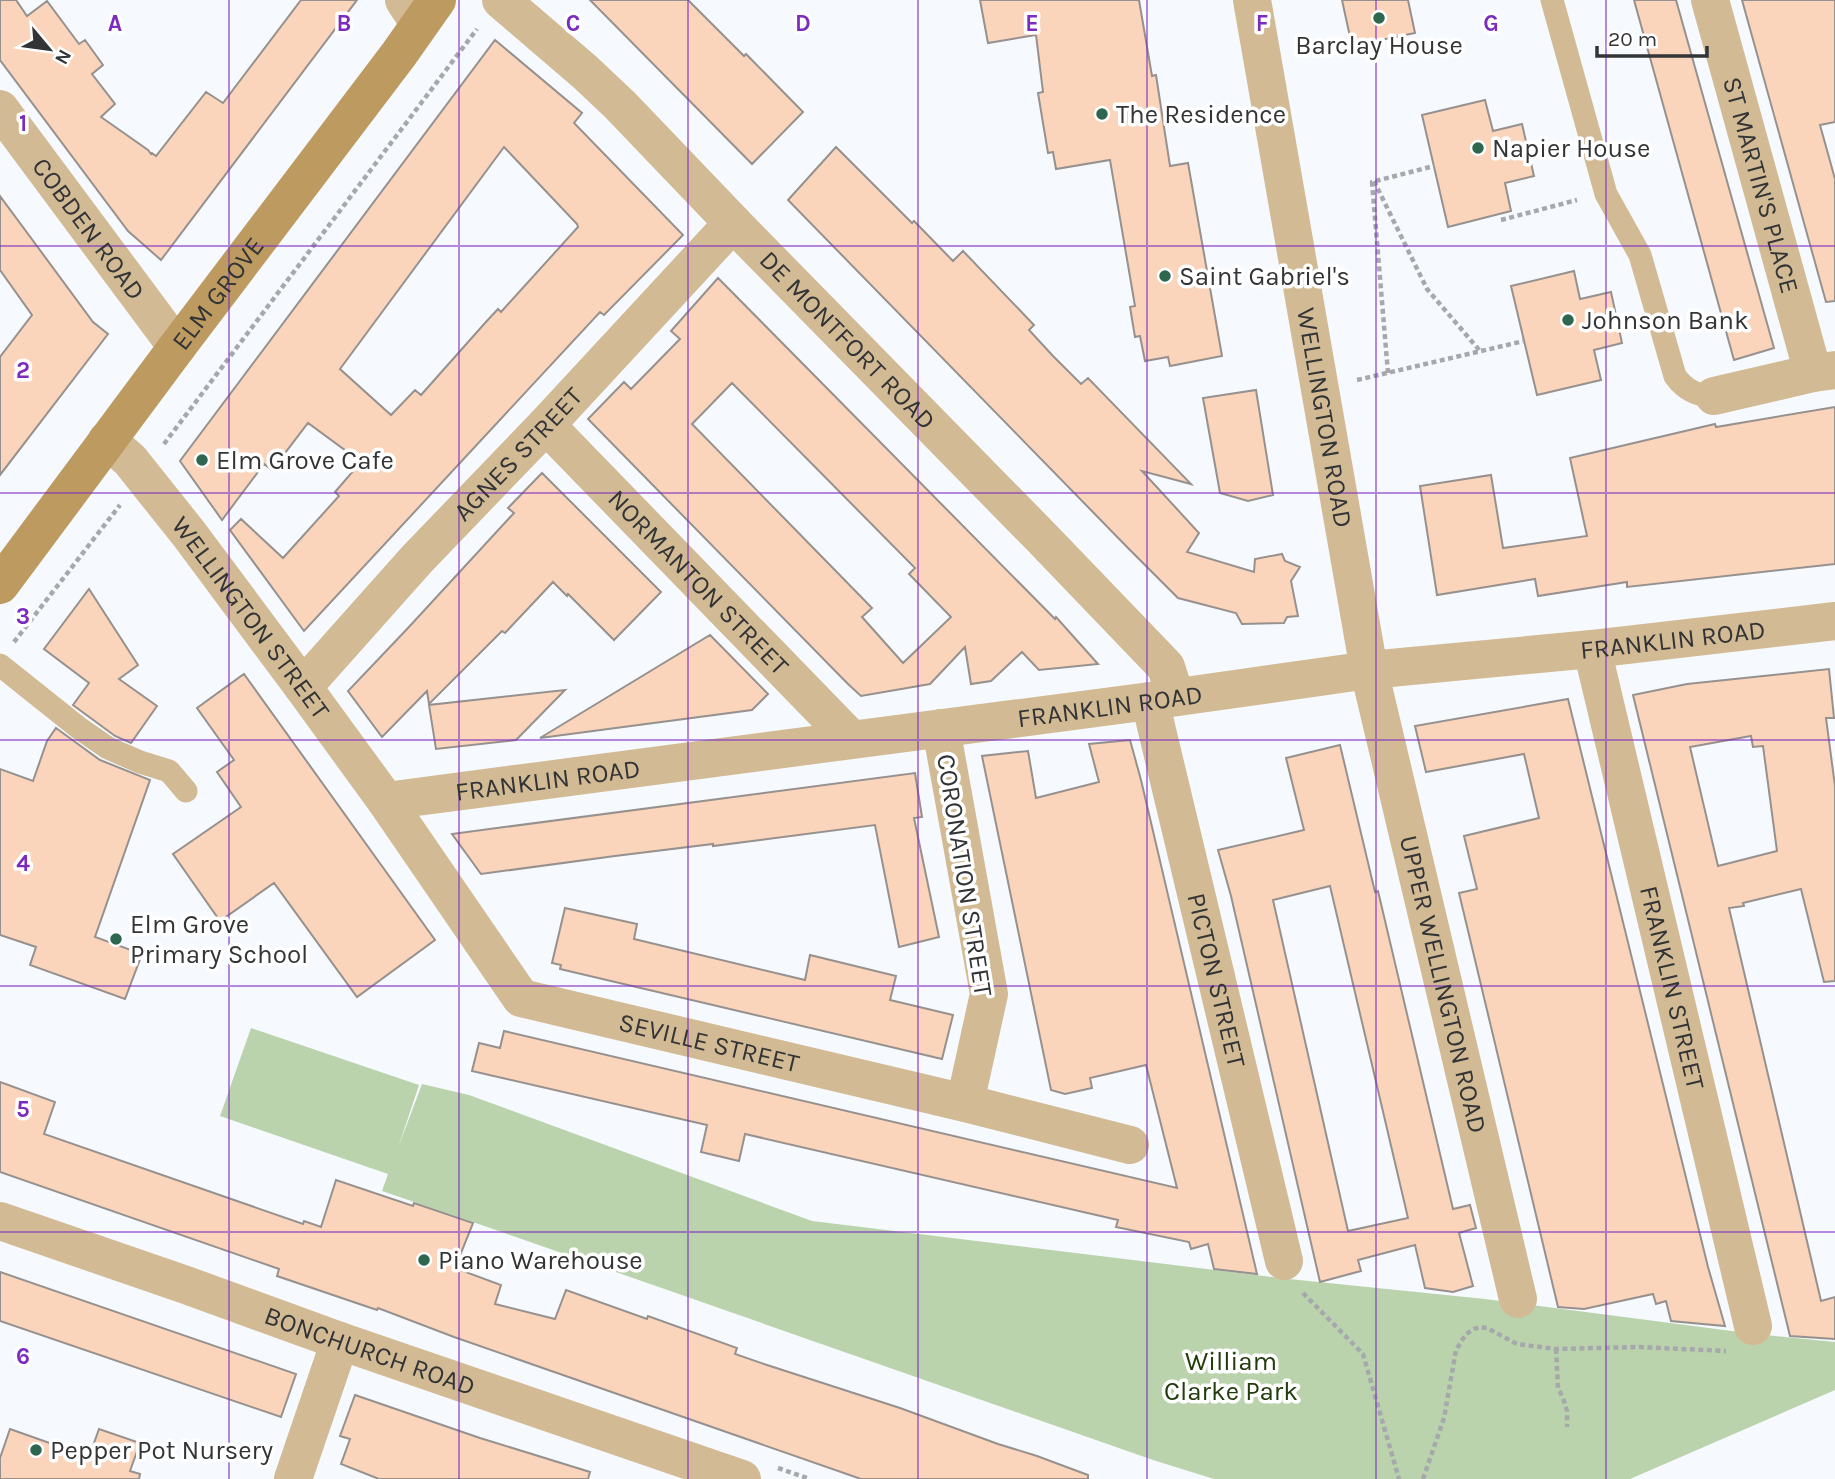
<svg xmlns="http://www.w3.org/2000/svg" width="1835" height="1479" font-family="Karla,sans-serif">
  <rect width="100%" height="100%" fill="#f6f9fe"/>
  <path fill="#bbd3ad" d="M251 1028 419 1085 398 1148 422 1084 469 1095 812 1221 1289 1279 1485 1299 1755 1334 1835 1342V1390L1630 1479H1214L1153 1460 493 1229 382 1191 388 1174 220 1116Z"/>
  <path fill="#fbd5bb" stroke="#96918e" stroke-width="2" fill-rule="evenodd" d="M0 0H16L27 16 47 1 79 44 85 40 103 65 92 74 115 104 101 117 148 150 151 154 152 153 156 156 206 92 223 103 301 0H357L161 260 128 231 0 60Z
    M590 0H688L744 56 746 54 803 112 752 164Z
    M980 0H1139L1152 76 1156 75 1170 166 1188 163 1222 356 1170 366 1168 357 1145 361 1140 336 1135 337 1130 307 1135 306 1110 160 1056 169 1053 152 1048 153 1038 93 1043 92 1036 35 988 43Z
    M1342 0H1408L1415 33 1352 46Z
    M1634 0H1676L1774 348 1734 360Z
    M1742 0H1835V122L1820 125 1835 179V301L1826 302Z
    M495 40 582 113 574 123 683 235 604 315 600 312 304 631 230 530 241 519 283 558 339 496 335 492 361 462 308 423 272 470 264 464 222 520 180 461ZM504 147 577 224 578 227 501 312 498 309 485 323 421 395 415 390 391 415 340 369Z
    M1485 100 1493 131 1522 124 1534 176 1505 183 1511 211 1448 227 1422 115Z
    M836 147 912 223 914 221 953 261 963 251 1034 325 1029 330 1053 356 1081 384 1088 378 1191 484 1142 471 1199 533 1187 552 1254 572 1255 559 1282 554 1285 561 1300 567 1291 581 1298 616 1287 617 1284 623 1242 624 1236 613 1178 598 1128 548 788 200Z
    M0 196 93 322 108 334 0 475V357L32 315 0 270Z
    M1574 271 1580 299 1611 292 1622 343 1594 350 1601 380 1537 395 1511 286Z
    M718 278 1055 619 1056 617 1098 664 1039 670 1022 652 991 681 971 684 965 647 930 684 861 696 848 684 588 419 624 382 631 389 680 339 671 331ZM732 383 915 568 909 574 951 617 903 663 862 617 872 608 692 424Z
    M1256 390 1273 495 1248 501 1220 493 1203 398Z
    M1835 407V564L1627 587V582L1538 596 1535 579 1437 595 1420 486 1491 475 1503 548 1587 536 1570 458 1715 424 1716 427Z
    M542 473 661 592 614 640 568 594 567 596 553 582 505 633 502 631 429 704 427 691 382 737 348 691 408 628 514 513 508 508Z
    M89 589 138 665 119 679 157 706 131 743 115 736 73 705 89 683 44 649Z
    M710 635 768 694 752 710 540 738Z
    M1829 669 1834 718H1826L1835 786V981L1824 982 1801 889 1743 903 1744 906 1729 908 1821 1301 1835 1297V1339L1790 1336 1633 695 1687 684ZM1751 736 1753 747 1763 746 1777 851 1718 866 1690 747Z
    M244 674 435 940 357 997 274 883 220 921 173 854 241 807 217 772 234 760 197 708Z
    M565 690 516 740 436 749 429 705Z
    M1568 699 1708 1267 1725 1326 1671 1321 1666 1301 1656 1304 1653 1294 1584 1309 1558 1307 1459 893 1477 889 1464 836 1539 818 1524 754 1426 772 1415 726Z
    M56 728 100 760 150 780 95 937 142 954 125 999 30 965 36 947 0 935V769L33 781 47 741Z
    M1130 740 1141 780 1257 1274 1214 1269 1208 1244 1191 1249 1189 1242 1116 1227 1118 1220 745 1134 739 1161 701 1152 707 1125 472 1071 479 1043 500 1048 504 1031 1177 1188 1146 1065 1090 1078 1092 1088 1065 1094 1051 1090 982 756 1028 751 1036 798 1099 782 1089 744Z
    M1340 745 1375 892 1378 891 1453 1209 1470 1205 1476 1228 1459 1233 1473 1286 1453 1292 1425 1288 1415 1245 1358 1260 1361 1271 1320 1282 1231 896 1218 850 1304 830 1286 758ZM1330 886 1408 1218 1348 1231 1273 900Z
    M915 773 922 817 914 818 939 937 899 947 875 825 713 846V844L615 856 481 874 452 834Z
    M565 908 637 924 634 939 805 980 810 955 896 976 890 1000 953 1015 942 1059 560 969 561 965 552 963Z
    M0 1082 55 1102 44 1134 303 1224 304 1221 321 1227 336 1180 413 1206 414 1203 473 1223 455 1268 501 1285 495 1304 555 1319 566 1290 647 1319 648 1316 737 1348 735 1354 767 1365 900 1408 998 1444 1037 1456 1088 1475V1479H861L454 1337 378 1308 377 1310 277 1276 279 1269 0 1172Z
    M0 1272 296 1374 281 1417 0 1321Z
    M355 1395 480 1438 590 1472 588 1479H379L341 1464 350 1439 340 1436Z
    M10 1429 89 1457 99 1429 140 1443 130 1471 140 1474 139 1479H0V1458Z"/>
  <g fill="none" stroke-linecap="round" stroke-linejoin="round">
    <path stroke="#a6a8ac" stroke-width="4.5" stroke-dasharray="5 3.5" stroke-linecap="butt" d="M1374 181 1427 289 1480 351
      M1501 220 1577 200
      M1388 373 1372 182 1434 166
      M1357 380 1524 341
      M164 444 477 29
      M14 642 120 505
      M1303 1293 1363 1354 1399 1479
      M1556 1349 1558 1388 1563 1398 1567 1411V1427
      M778 1468 810 1479
      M1423 1479 1444 1418 1456 1350 1466 1334 1474 1329 1480 1327 1487 1328 1517 1344 1556 1349 1639 1347 1726 1351"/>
    <path stroke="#d2bb94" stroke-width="23" d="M1552 0 1606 194 1640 255 1675 376C1685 390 1697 396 1714 396
      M0 665 79 728 108 748 140 762 169 771 186 791"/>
    <g stroke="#d2bb94" stroke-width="38">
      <path d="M404 0 419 23"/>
      <path id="s1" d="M501 0 585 72 620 105 733 223 1043 539 1166 667 1175 696"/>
      <path id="s2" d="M1252 0 1369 670 1518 1299"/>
      <path id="s3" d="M1710 0 1813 373 1835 370"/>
      <path id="s4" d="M0 109 177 347"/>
      <path d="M1714 396 1813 373"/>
      <path id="s5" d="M546 425 851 739"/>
      <path id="s6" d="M107 440 130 460 189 534 303 687 386 801 521 998 965 1103 1130 1145"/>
      <path id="s7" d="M1592 649 1753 1326"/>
      <path id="s8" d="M303 687 417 559 546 425 733 223"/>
      <path id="s9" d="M1150 701 1284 1261"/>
      <path d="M941 728 989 994 965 1103"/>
      <path id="s10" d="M386 801 1150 701 1369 670 1592 649 1835 621"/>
      <path id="s11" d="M0 1221 186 1285 340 1341 742 1479"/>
      <path d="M293 1479 340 1341"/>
    </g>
    <path stroke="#bd9b60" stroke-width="38" id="s12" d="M0 585 177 347 399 54 437 0"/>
  </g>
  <path fill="none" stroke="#7b2cbf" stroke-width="2" stroke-opacity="0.55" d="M229 0V1479M459 0V1479M688 0V1479M918 0V1479M1147 0V1479M1376 0V1479M1606 0V1479M0 246H1835M0 493H1835M0 740H1835M0 986H1835M0 1232H1835"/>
  <g fill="#2e674f" stroke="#fff" stroke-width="2.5">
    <circle cx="1379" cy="18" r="7"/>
    <circle cx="1102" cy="114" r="7"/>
    <circle cx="1478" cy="148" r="7"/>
    <circle cx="1165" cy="276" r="7"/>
    <circle cx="1568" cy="320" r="7"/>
    <circle cx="202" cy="460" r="7"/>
    <circle cx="116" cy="939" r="7"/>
    <circle cx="424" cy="1260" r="7"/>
    <circle cx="36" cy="1450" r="7"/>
  </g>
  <g text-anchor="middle" stroke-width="7" stroke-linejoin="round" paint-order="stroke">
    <g font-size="26" fill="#333436" stroke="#fff" text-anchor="start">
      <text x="1379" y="54" text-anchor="middle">Barclay House</text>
      <text x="1116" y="123">The Residence</text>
      <text x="1492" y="157">Napier House</text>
      <text x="1179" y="285">Saint Gabriel's</text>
      <text x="1582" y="329">Johnson Bank</text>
      <text x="216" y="469">Elm Grove Cafe</text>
      <text x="130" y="933">Elm Grove<tspan x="130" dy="30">Primary School</tspan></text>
      <text x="438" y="1269">Piano Warehouse</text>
      <text x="50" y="1459">Pepper Pot Nursery</text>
    </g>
    <g font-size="26" fill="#333436" stroke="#fff">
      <text dy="9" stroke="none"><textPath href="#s3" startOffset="192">ST MARTIN'S PLACE</textPath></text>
      <text dy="9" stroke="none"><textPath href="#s4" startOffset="149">COBDEN ROAD</textPath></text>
      <text dy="9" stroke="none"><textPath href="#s12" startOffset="364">ELM GROVE</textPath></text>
      <text dy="9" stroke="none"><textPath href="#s1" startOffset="486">DE MONTFORT ROAD</textPath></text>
      <text dy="9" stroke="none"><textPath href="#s2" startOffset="424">WELLINGTON ROAD</textPath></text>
      <text dy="9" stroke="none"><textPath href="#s8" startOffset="317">AGNES STREET</textPath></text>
      <text dy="9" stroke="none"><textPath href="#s5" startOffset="219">NORMANTON STREET</textPath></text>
      <text dy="9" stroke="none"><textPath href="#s6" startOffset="229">WELLINGTON STREET</textPath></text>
      <text dy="9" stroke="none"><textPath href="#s10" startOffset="1297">FRANKLIN ROAD</textPath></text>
      <text dy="9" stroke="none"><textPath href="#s10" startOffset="730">FRANKLIN ROAD</textPath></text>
      <text dy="9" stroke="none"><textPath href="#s10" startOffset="163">FRANKLIN ROAD</textPath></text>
      <text transform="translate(965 875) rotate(81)" y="9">CORONATION STREET</text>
      <text dy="9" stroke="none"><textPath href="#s9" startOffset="287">PICTON STREET</textPath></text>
      <text dy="9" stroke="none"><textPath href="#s2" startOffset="1003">UPPER WELLINGTON ROAD</textPath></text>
      <text dy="9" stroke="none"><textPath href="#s7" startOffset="348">FRANKLIN STREET</textPath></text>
      <text dy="9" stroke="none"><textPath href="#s6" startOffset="889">SEVILLE STREET</textPath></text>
      <text dy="9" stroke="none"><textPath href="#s11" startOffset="392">BONCHURCH ROAD</textPath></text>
    </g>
    <g font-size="26" fill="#223c0d" stroke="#fff">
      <text x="1231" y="1370">William<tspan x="1231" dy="30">Clarke Park</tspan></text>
    </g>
  </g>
  <g font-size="23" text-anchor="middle" font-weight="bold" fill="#7b2cbf" stroke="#fff" stroke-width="7" stroke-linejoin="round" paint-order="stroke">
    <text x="115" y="31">A</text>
    <text x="344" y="31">B</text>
    <text x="573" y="31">C</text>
    <text x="803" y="31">D</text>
    <text x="1032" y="31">E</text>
    <text x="1262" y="31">F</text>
    <text x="1491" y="31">G</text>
    <text x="23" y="131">1</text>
    <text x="23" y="378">2</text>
    <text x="23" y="624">3</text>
    <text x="23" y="871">4</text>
    <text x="23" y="1117">5</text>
    <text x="23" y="1364">6</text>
  </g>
  <g transform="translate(49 49) rotate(119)" stroke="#ffffff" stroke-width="5" paint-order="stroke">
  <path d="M0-5L12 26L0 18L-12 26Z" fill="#333436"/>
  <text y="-10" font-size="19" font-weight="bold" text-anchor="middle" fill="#333436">N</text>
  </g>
  <path d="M1597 46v10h110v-10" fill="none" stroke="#333436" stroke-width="3.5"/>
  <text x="1608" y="46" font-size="21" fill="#333436" stroke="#ffffff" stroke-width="5" paint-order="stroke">20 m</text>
</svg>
